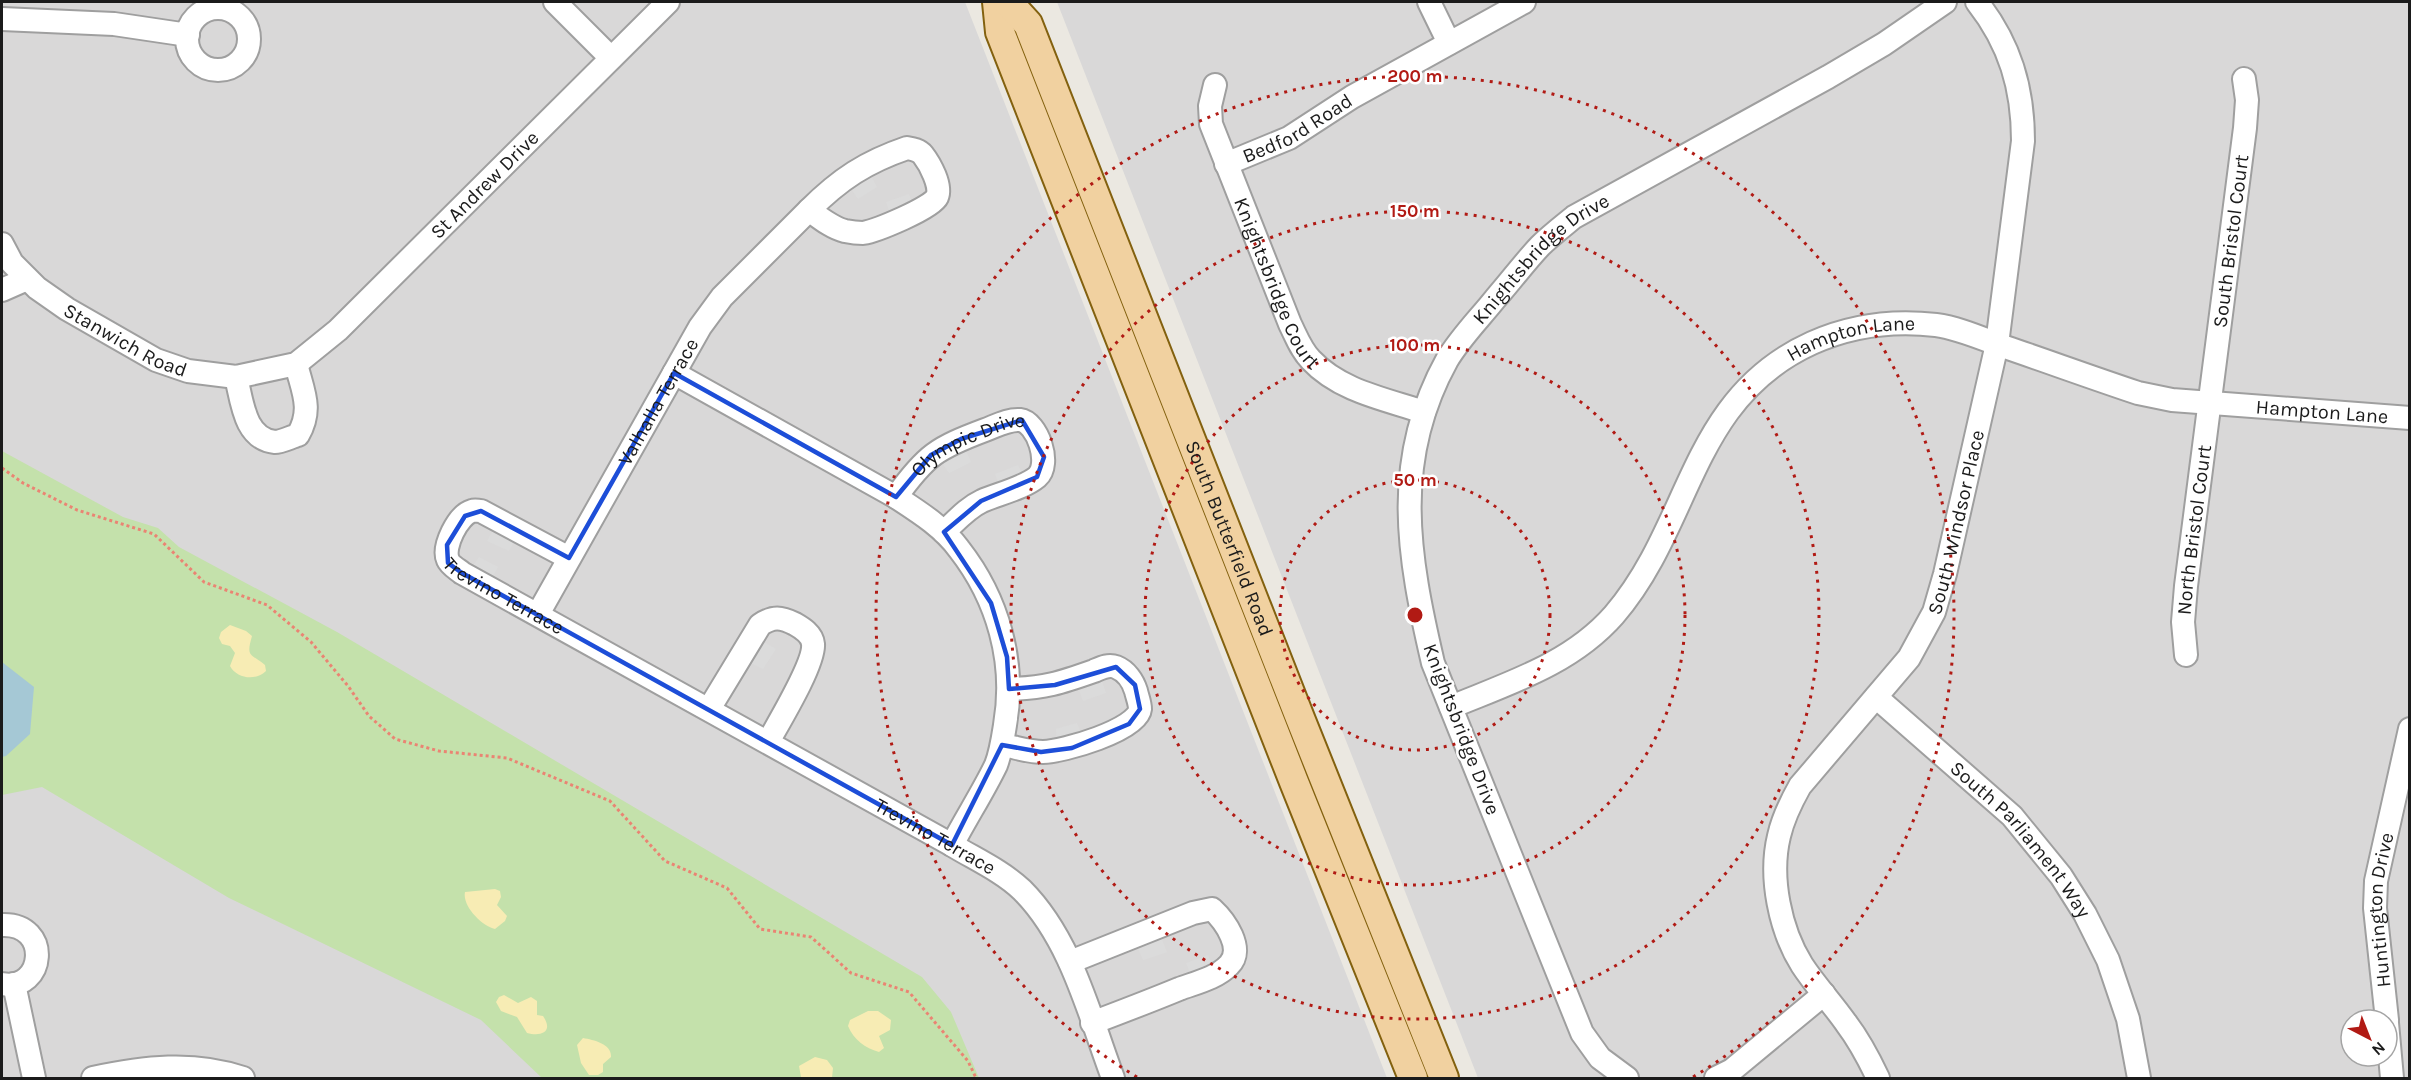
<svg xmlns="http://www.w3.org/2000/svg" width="2411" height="1080" font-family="Karla,sans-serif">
  <rect width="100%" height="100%" fill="#ebe8e1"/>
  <path fill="#d9d8d8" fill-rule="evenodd" d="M2 2H965L1387 1078H2Z
    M1057 2H2409V1078H1478ZM2351 1020H2387V1056H2351Z"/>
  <path fill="#c4e1ab" d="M2 451 123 517 158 528 179 547 337 632 922 977 951 1012 979 1078H542L481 1020 229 898 42 787 2 795Z"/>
  <path fill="#f7ecb4" d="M230 625 246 631 252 636C246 657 250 653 265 665L266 671C256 681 237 679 230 666L235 653 230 646 222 644 219 638 221 632Z
    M495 889 500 891 501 897 497 905 507 916 505 921 495 929C482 926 462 906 465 892Z
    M504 995 518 1003 531 997 537 1001V1015L543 1016C554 1032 541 1037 527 1033L517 1017 501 1011 496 1002 499 997Z
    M868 1011H878L891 1020 890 1030 879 1036 884 1048 879 1052C865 1048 854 1040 848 1026L850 1020Z
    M583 1038C594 1040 612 1044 611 1057L603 1064V1072L598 1075H589L581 1063 577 1045Z
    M815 1057 827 1060 833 1068 832 1078 801 1077 799 1066Z"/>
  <path fill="#dbdbdb" d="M865 165 877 187 858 199 844 179Z
    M909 194 915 212 893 222 886 202Z
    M961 439 971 462 949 473 935 453Z
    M1018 465 1026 482 1002 493 995 474Z
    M499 520 520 531 509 551 487 541Z
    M479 557 498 567 487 587 467 575Z
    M753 636 776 649 763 669 740 658Z
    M1098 669 1106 693 1083 701 1074 678Z
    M1077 723 1085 743 1057 751 1056 729Z
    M1157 927 1167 952 1143 960 1133 937Z
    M1208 955 1216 974 1194 983 1186 963Z"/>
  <path fill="#a5c8d5" d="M2 662 34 687 30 734 6 756 2 757Z"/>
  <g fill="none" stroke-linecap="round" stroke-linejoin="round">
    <defs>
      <g id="minor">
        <path d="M555 2 611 58"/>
        <path d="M1429 2 1449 43"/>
        <circle cx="218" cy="39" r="31"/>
        <path d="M2 19 114 24 188 35"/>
        <path id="s1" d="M1215 85 1210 106 1211 124 1290 324C1296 336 1301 350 1311 360 1340 391 1385 399 1424 412"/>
        <path d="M907 148C913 149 919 150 923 155 930 164 942 186 937 197 932 208 876 231 863 233 858 233 850 232 845 231 832 228 820 218 809 210 840 179 866 162 907 148Z"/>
        <path id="s2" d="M1226 164 1289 138 1352 97 1524 2"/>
        <path id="s3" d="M2 244 12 263 37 288 67 309 156 360 188 371 236 377 296 364 338 330 668 2"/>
        <path d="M2 290 27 279"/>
        <path d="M674 373 896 497C919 512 943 527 959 549 998 599 1016 662 1005 725 1003 738 1001 752 996 765 983 792 966 818 952 845"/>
        <path d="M236 377C242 400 244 439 275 442 281 442 291 437 298 435 313 409 303 392 296 364"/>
        <path id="s4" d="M896 497C926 455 937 448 985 430 996 426 1008 419 1020 420 1037 422 1052 464 1037 477 1024 488 998 494 982 501 967 508 956 521 944 532"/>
        <path id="s5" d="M569 558 481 511C478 511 475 510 472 511 458 515 442 547 448 560 450 565 457 569 462 573L952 845C975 859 1002 871 1022 890 1071 939 1089 1014 1113 1078"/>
        <path id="s6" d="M538 614 700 327 722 297 809 210"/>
        <path id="s7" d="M2186 655 2183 622 2186 586 2245 128 2247 100 2244 79"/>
        <path id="s8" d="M1876 697 2012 816 2061 876 2085 914 2108 960 2128 1019 2139 1078"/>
        <path id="s9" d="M1451 707C1509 683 1571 664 1614 615 1693 523 1689 399 1812 343 1852 325 1893 320 1936 325 1959 328 1983 339 2005 347 2049 362 2093 378 2138 393L2172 400 2410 418"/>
        <path d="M709 709 760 625C773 616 781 617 795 624 802 628 812 634 813 644 815 663 779 722 768 742"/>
        <path d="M1002 745C1015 747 1029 752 1043 752 1062 752 1138 730 1140 709 1140 703 1137 696 1136 691 1133 681 1126 671 1116 667 1108 664 1101 668 1094 671 1060 683 1045 688 1009 689"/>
        <path d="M2 925C52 923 45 992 2 984"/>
        <path d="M1070 962 1193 913 1212 909C1225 921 1245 949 1229 965 1217 978 1195 983 1179 989 1150 1001 1121 1012 1092 1023"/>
        <path d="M14 984 34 1078"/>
        <path id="s10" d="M2387 1020 2375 908 2376 881 2410 729"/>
        <path d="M2387 1023 2392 1078"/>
        <path d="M93 1078C143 1067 194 1061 243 1078"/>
        <path id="s11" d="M1627 1078 1600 1058 1582 1033 1433 663C1408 556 1391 461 1447 360 1460 338 1479 319 1495 299 1510 282 1524 263 1540 246 1550 236 1563 226 1574 217L1828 77 1884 44 1945 2"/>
        <path d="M1716 1078 1732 1070 1824 994"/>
        <path id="s12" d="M1878 1078C1869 1059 1859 1040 1846 1023 1832 1003 1815 985 1802 965 1780 930 1769 877 1779 836 1783 818 1791 802 1800 786L1909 658 1934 612 1945 574 1997 344 2023 141C2023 88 2010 44 1977 2"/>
      </g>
      <g id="major">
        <path d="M997 2 1000 32 1294 782 1413 1078"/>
        <path id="s13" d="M1008 2 1028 24 1300 718 1444 1078"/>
      </g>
    </defs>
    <use href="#minor" stroke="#9f9f9f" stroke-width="26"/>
    <use href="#major" stroke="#83610f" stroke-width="32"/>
    <path stroke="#ea8473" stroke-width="3" stroke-dasharray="3 3" stroke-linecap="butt" d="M2 468 23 483 77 510 154 534 204 582 267 605 311 642 348 686 369 716 395 739 439 751 507 758 610 801 665 861 727 888 760 929 811 937 851 973 909 992 968 1061 976 1078"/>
    <use href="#minor" stroke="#fff" stroke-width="22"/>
    <use href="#major" stroke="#f1d1a0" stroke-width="28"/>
  </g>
  <path fill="none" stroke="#1d4ed8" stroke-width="4.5" stroke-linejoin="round" d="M674 373 896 497 931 455 961 439 1022 420 1044 457 1037 477 981 501 944 532 991 603 1007 657 1009 689 1055 685 1116 667 1135 685 1140 709 1129 724 1072 748 1041 752 1002 745 952 845 462 573 448 563 447 545 465 516 481 511 569 558Z"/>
  <g fill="none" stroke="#b11a14" stroke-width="3" stroke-dasharray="3 6">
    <circle cx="1415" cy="615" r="135"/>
    <circle cx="1415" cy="615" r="270"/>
    <circle cx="1415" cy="615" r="404"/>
    <path d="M1137 1077A539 539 0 1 1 1693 1077"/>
  </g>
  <g text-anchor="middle" stroke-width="5" stroke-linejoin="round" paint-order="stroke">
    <g font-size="20" fill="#1b1b1b" stroke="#fff">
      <text dy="7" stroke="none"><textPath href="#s2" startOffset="80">Bedford Road</textPath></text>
      <text dy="7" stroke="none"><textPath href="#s3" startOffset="600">St Andrew Drive</textPath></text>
      <text dy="7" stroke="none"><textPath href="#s7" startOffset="417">South Bristol Court</textPath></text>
      <text dy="7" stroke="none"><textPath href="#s11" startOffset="914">Knightsbridge Drive</textPath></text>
      <text dy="7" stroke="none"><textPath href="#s1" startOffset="212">Knightsbridge Court</textPath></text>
      <text dy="7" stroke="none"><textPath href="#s3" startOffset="160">Stanwich Road</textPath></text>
      <text dy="7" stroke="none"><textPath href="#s9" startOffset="572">Hampton Lane</textPath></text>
      <text dy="7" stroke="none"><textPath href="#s6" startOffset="244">Valhalla Terrace</textPath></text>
      <text dy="7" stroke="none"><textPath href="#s9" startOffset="1058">Hampton Lane</textPath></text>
      <text dy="7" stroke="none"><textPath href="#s4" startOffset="93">Olympic Drive</textPath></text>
      <text dy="7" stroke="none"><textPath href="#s12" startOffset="638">South Windsor Place</textPath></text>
      <text dy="7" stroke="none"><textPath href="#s7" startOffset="126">North Bristol Court</textPath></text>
      <text dy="7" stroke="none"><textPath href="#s13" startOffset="582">South Butterfield Road</textPath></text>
      <text dy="7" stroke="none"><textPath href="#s5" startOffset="234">Trevino Terrace</textPath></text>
      <text transform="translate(1462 729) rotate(69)" y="7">Knightsbridge Drive</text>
      <text dy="7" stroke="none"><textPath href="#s5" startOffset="728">Trevino Terrace</textPath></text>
      <text dy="7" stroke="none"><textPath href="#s8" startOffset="204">South Parliament Way</textPath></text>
      <text dy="7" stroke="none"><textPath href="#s10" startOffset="111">Huntington Drive</textPath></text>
    </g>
  </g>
  <circle cx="1415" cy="615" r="9" fill="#b11a14" stroke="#fff" stroke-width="3"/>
  <g font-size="18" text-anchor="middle" font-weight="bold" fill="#b11a14" stroke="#fff" stroke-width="5" stroke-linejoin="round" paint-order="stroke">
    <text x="1415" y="82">200 m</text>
    <text x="1415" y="217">150 m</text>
    <text x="1415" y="351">100 m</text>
    <text x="1415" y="486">50 m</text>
  </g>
  <rect width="2411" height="1080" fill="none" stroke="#1b1b1b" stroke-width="6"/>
  <g transform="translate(2369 1038) rotate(138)"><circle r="28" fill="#ffffff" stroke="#a4a4a4" stroke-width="1.5"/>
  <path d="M0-4.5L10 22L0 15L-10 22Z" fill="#b11a14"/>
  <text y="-9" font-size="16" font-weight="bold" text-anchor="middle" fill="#1b1b1b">N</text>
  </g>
</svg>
